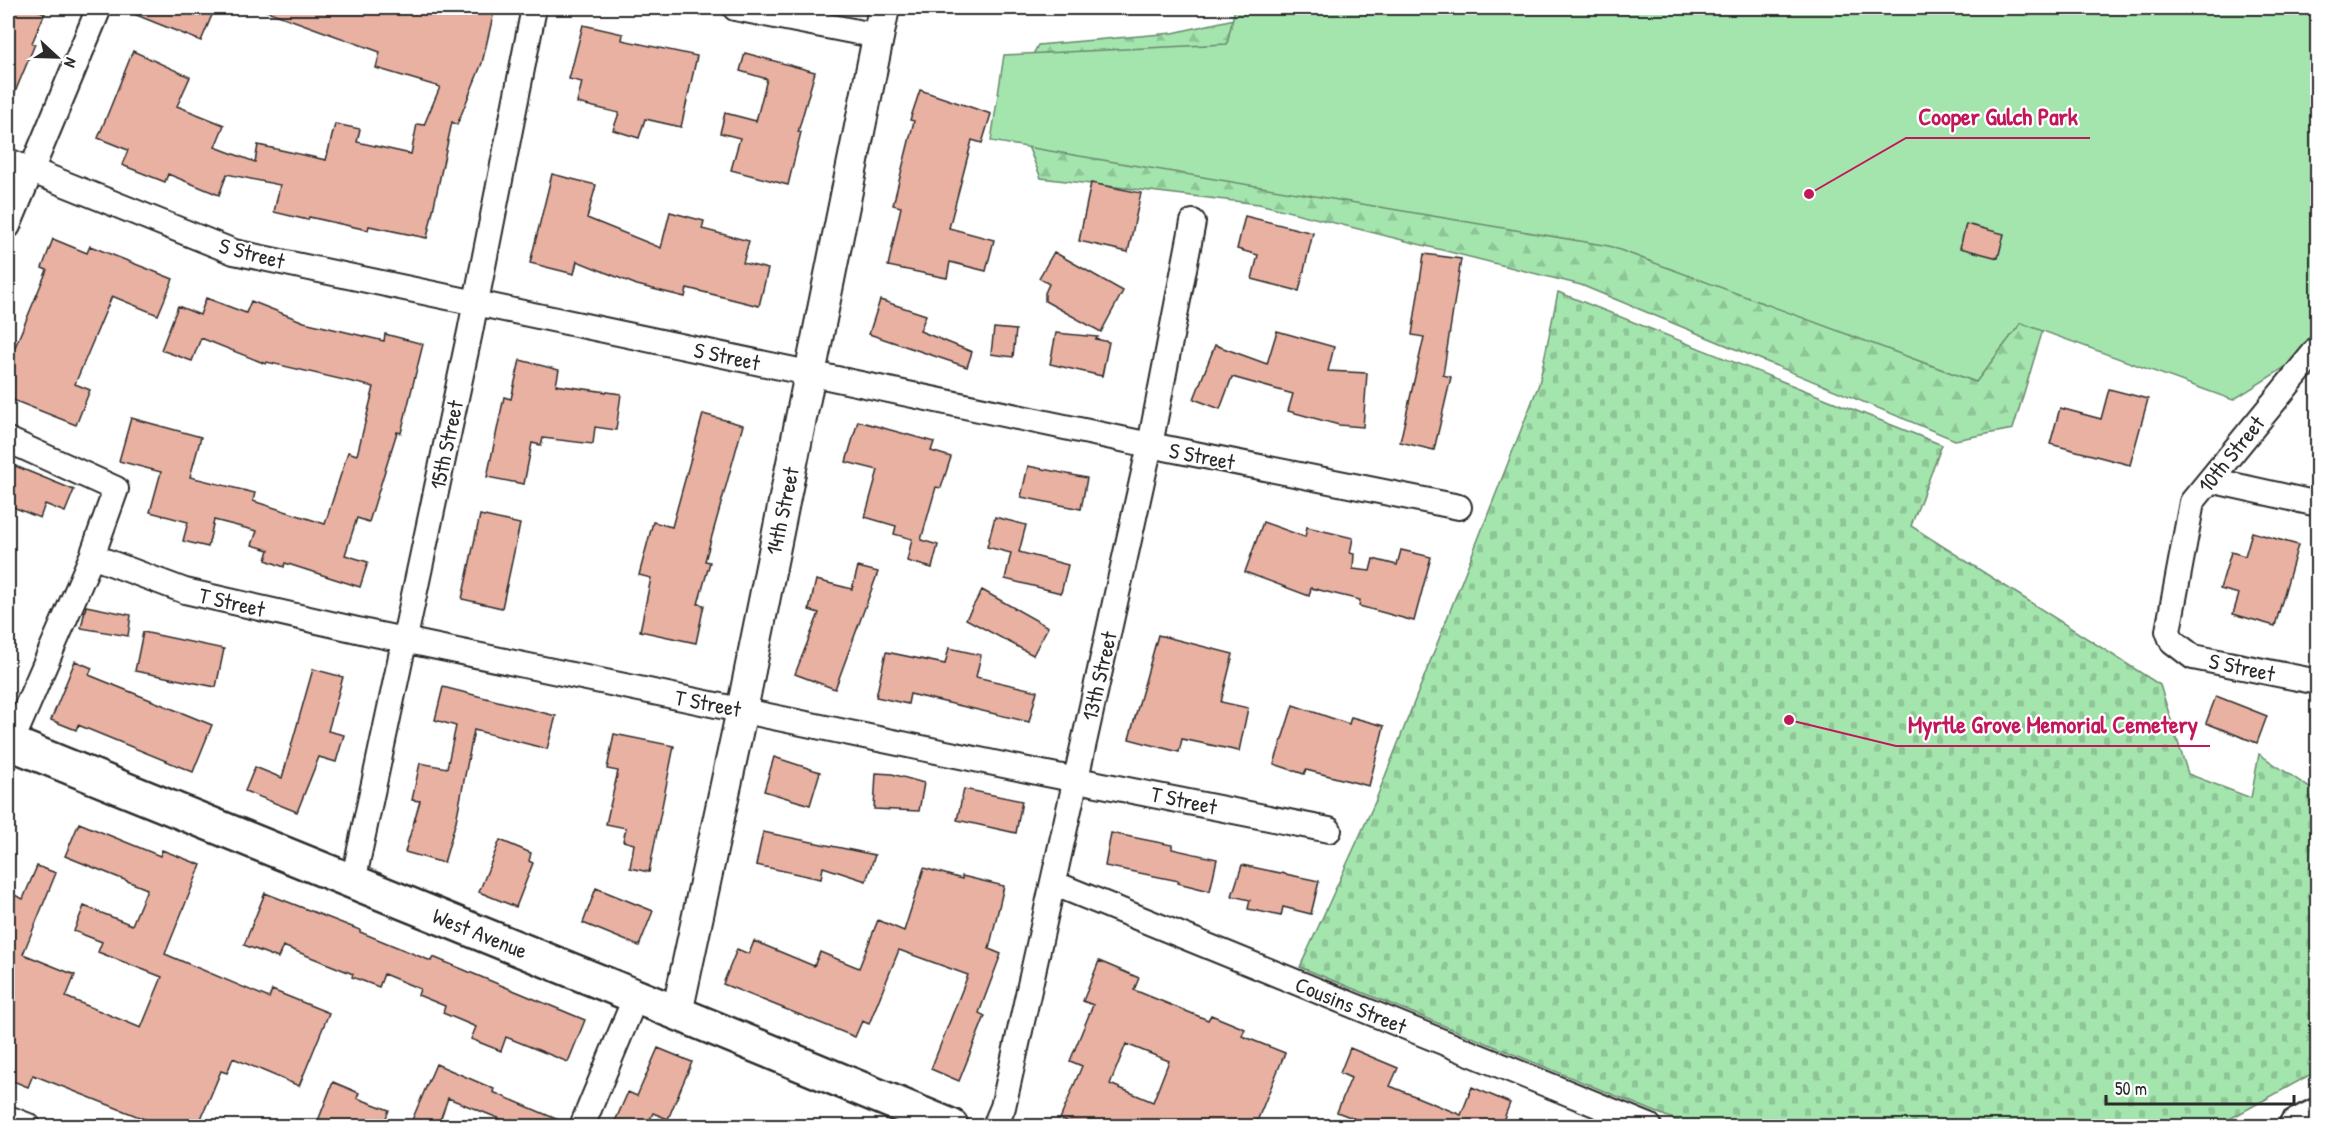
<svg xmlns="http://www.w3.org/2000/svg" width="2325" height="1134" font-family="'Patrick Hand',sans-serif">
  <defs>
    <pattern id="forest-firs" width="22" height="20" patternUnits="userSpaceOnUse" patternTransform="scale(1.5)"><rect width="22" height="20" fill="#a4e5ae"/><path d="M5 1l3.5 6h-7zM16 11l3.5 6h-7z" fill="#8dc596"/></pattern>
    <pattern id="cemetery-stones" width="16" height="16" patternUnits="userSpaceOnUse" patternTransform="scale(1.5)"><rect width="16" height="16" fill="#a4e5ae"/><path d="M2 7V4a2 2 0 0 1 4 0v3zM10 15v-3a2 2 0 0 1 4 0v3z" fill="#8dc596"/></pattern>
  </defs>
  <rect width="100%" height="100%" fill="#fff"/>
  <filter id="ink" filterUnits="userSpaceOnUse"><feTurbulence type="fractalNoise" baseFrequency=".0167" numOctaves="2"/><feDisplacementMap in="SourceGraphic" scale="12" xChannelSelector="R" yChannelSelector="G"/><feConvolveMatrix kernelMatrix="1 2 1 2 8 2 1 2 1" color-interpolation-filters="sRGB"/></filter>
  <g filter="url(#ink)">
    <path fill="url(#forest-firs)" stroke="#68886c" stroke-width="1.5" d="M1269 11 2048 313 2013 429 1955 440 1581 285 1259 204 1041 178 1009 100 1038 45 1173 33Z"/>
    <path fill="url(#cemetery-stones)" stroke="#68886c" stroke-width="1.5" d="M1558 292 1942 445 1911 526 2160 685 2188 774 2251 798 2259 754 2317 793V1071L2217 1126H1690L1300 967 1375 802 1539 384Z"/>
    <path fill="#a4e5ae" stroke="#68886c" stroke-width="1.5" d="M1235 8H2317V347L2233 400 2021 323 1976 382 1609 246 991 141 1004 55 1227 44Z"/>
    <path fill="#e9b1a2" stroke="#2b2b2b" stroke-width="1.5" fill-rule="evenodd" d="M8 8H32L45 13 32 43 35 44 8 109Z
      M119 8H215L201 41Z
      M264 8H474L494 12 482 63 457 125 452 122 427 238 369 226 368 230 309 217 308 220 274 212 280 185 227 174 219 195 168 174 165 182 122 165 128 150 98 138 133 51 190 77 177 106 224 125 215 147 255 162 258 145 326 160 335 124 360 129 357 142 411 154 417 124 424 125 440 87 376 68 380 52 264 10Z
      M583 25 623 34 622 40 697 56 681 127 645 119 639 138 613 130 619 113 577 103 582 82 569 79Z
      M745 53 815 72 798 132H801L788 185 731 170 740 138 720 133 725 113 756 121 767 79 740 71Z
      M920 90 991 114 982 143 972 140 949 228 994 240 986 271 950 262 947 278 888 266 901 207 893 205 914 121 910 120Z
      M552 174 596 185 587 218 661 248 670 212 704 221 702 229 749 241 743 263 768 269 759 306 687 288 685 297 637 285 577 261 574 274 530 263Z
      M1091 183 1141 193 1128 252 1079 241Z
      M1245 216 1313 233 1299 291 1252 279 1258 255 1237 249Z
      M1966 224 2004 234 1998 258 1960 248Z
      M53 239 87 253 90 246 173 279 158 315 112 296 75 384 90 390 76 425 8 398V364L47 270 42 268Z
      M1054 252 1123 291 1101 332 1045 301V293L1049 284 1039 278Z
      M1424 254 1461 259 1443 375 1451 377 1434 450 1400 442 1424 337 1412 335Z
      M206 298 246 313 251 301 304 322 384 341 385 334 423 344 401 433 397 432 369 522 357 518 345 555 368 562 360 587 285 563 284 567 266 560 269 550 252 545 257 531 214 520 208 547 183 541 188 522 150 512 161 472 119 461 131 418 201 437 190 477 255 493 253 501 325 524 348 452 357 455 374 387 267 362 266 364 201 338 192 361 161 350 178 306 200 315Z
      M880 300 926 315 920 331 972 352 967 367 869 334Z
      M994 328 1016 330 1013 357 991 354Z
      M1277 331 1334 347 1328 371 1367 373 1363 427 1339 425 1288 411 1293 394 1232 377 1220 409 1194 399 1215 345 1267 364Z
      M1056 333 1098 337 1096 339 1109 342 1102 376 1050 364Z
      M520 360 559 370 556 385 621 394 616 430 595 427 593 444 543 438 541 445 532 443 524 484 487 477 504 397 511 399Z
      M2109 389 2148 399 2130 465 2050 444 2060 408 2101 419Z
      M703 414 743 425 705 561 710 562 698 604 704 605 696 643 640 631 651 578 639 575 653 522 672 527Z
      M858 421 934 442 931 451 951 457 941 488 936 487 921 540 938 545 932 568 907 561 912 539 894 534 896 526 865 517 878 470 846 462Z
      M8 463 74 490 65 512 45 504 40 518 8 505Z
      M1028 466 1087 478 1081 509 1021 497Z
      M480 515 520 524 502 608 462 599Z
      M995 517 1026 525 1019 552 1068 565 1061 593 1005 579 1011 553 987 547Z
      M1263 522 1305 537 1307 527 1353 538 1350 553 1354 554 1353 569 1370 571 1373 559 1397 565 1401 550 1431 557 1414 621 1359 606 1360 600 1311 588 1309 596 1245 572Z
      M2252 532 2298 545 2275 626 2233 614 2239 594 2220 589 2231 552 2245 556Z
      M858 567 878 572 835 689 795 674 819 613 809 610 816 580 852 589Z
      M982 590 1048 627 1033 655 966 619Z
      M86 606 131 615 128 636 81 628Z
      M143 632 224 649 216 687 135 671Z
      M1158 635 1233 654 1221 702 1248 708 1239 751 1182 739 1179 752 1129 739Z
      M949 648 981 655 976 677 1037 691 1029 722 910 694 908 704 876 697 886 652 945 664Z
      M75 661 92 668 89 675 212 725 193 772 78 725 76 730 51 720Z
      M313 669 343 677 328 731 344 735 336 762 319 757 297 812 245 791 255 767 282 778Z
      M443 687 556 716 547 749 474 730 456 821 444 863 405 852 420 801 412 800 420 763 447 768 456 726 435 720Z
      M2216 696 2267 716 2257 743 2206 723Z
      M1293 705 1349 724 1351 717 1384 726 1369 786 1306 770 1304 774 1274 764Z
      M614 734 674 746 649 872 630 868 634 844 623 841 626 828 606 824 618 771 607 769Z
      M774 757 820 772 810 805 764 791Z
      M876 773 892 774 924 783 919 811 874 809Z
      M964 789 1022 801 1016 833 957 820Z
      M79 823 160 856 162 850 201 865 165 954 269 998 272 990 329 1013 299 1086 233 1058 227 1073 221 1071 198 1126H162L33 1075 28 1087 8 1079V892L23 899 37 866 56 873 23 954 75 975 66 997 141 1028 162 977 98 952 102 942 74 931 84 906 132 925 147 889 65 856Z
      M763 832 851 850 875 855 866 881 823 867 821 879 756 865Z
      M1111 833 1172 845V849L1217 859 1210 891 1178 883 1179 881 1105 866Z
      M500 840 531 853 529 861 533 863 516 907 479 892Z
      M1242 865 1319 881 1311 914 1283 907 1281 916 1248 909 1250 900 1232 896Z
      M924 868 962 879V876L1004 886 989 949 1001 954 979 1013 985 1016 959 1081 931 1069 968 975 899 950 869 1024 862 1021 855 1037 723 984 737 949 749 954 754 941 814 966 820 952 859 968 878 920 904 931Z
      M596 888 653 911 639 946 583 923Z
      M265 893 360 930V932L431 961 433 957 585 1020 568 1062 506 1037 501 1051 471 1039 476 1027 443 1013 445 1006 418 995 420 989 384 974 379 987 352 977 353 974 283 946 278 958 244 945Z
      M1099 961 1139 978 1134 990 1208 1020 1211 1015 1245 1029 1242 1036 1285 1053 1255 1126H1079L1060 1119 1082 1066 1070 1061 1093 1005 1083 1001ZM1126 1044 1169 1061 1153 1102 1110 1084Z
      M658 1048 692 1062 668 1119 653 1113 647 1126H613L628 1092 637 1096Z
      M1350 1048 1398 1068 1390 1086 1461 1115 1472 1087 1510 1103 1501 1126H1374L1337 1112 1351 1078 1340 1073Z
      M436 1064 494 1089 493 1092 568 1124V1126H518L448 1098 438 1126H428L412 1120Z
      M333 1082 359 1093 357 1098 389 1110 383 1126H316Z"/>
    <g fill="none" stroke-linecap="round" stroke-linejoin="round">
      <defs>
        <path id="minor" d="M735 8 878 36
          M8 161 234 252 1150 445 1459 507
          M8 226 99 8
          M2318 348 2192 502 2168 631 2172 641 2193 657 2318 682
          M8 440 116 489 92 556 185 591 375 634 1042 773 1329 830
          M2210 480 2318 504
          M11 743 92 556
          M353 882 470 332 534 8
          M1053 883 1649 1126
          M8 1118 28 1126
          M582 1126 636 996
          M995 1126 1003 1107 1150 445 1193 222"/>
        <path id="tertiary" d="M677 1013 742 710 884 8"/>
        <path id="secondary" d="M8 742 677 1013 951 1126
          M2296 1126 2318 1115"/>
      </defs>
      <use href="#minor" stroke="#2b2b2b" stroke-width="28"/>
      <use href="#tertiary" stroke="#2b2b2b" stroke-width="34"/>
      <use href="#secondary" stroke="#2b2b2b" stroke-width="38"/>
      <use href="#minor" stroke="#fff" stroke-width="24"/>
      <use href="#tertiary" stroke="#fff" stroke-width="30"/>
      <use href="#secondary" stroke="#fff" stroke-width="33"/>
    </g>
  </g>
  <g text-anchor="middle" stroke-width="4.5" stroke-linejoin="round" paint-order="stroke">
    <g font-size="22" fill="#2b2b2b" stroke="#fff">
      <text transform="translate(252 253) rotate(15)" y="8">S Street</text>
      <text transform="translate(727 356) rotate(12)" y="8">S Street</text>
      <text transform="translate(446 445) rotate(-78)" y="8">15th Street</text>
      <text transform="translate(2231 454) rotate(-51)" y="8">10th Street</text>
      <text transform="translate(1202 456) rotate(11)" y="8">S Street</text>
      <text transform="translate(782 511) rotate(-78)" y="8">14th Street</text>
      <text transform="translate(232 602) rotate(13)" y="8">T Street</text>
      <text transform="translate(2242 667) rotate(12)" y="8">S Street</text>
      <text transform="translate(1099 676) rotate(-77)" y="8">13th Street</text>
      <text transform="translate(708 703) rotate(11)" y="8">T Street</text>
      <text transform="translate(1184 800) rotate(12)" y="8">T Street</text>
      <text transform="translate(480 933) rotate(22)" y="8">West Avenue</text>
      <text transform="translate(1351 1005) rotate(22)" y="8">Cousins Street</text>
    </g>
  </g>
  <path fill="none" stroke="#c2185b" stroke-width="2" d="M1809 194L1906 138H2090M1789 720L1896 746H2210"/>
  <g fill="#c2185b" stroke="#fff" stroke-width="2">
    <circle cx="1809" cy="194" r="6"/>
    <circle cx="1789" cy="720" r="6"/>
  </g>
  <g font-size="24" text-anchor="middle" font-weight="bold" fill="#c2185b" stroke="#fff" stroke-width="4.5" stroke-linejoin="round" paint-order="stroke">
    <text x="1998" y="125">Cooper Gulch Park</text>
    <text x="2053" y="733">Myrtle Grove Memorial Cemetery</text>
  </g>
  <rect width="2325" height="1134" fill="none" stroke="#fff" stroke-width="30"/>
  <rect x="15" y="15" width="2295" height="1104" fill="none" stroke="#2b2b2b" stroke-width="2" filter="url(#ink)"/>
  <g transform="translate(57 57) rotate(112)" stroke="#ffffff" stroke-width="4.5" paint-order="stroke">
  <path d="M0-4.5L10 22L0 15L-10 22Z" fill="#2b2b2b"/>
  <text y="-9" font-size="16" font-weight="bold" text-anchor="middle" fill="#2b2b2b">N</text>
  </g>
  <path d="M2106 1095v9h188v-9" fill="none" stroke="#2b2b2b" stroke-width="3"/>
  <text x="2115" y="1095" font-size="18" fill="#2b2b2b" stroke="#ffffff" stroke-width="4.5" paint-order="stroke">50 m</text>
</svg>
